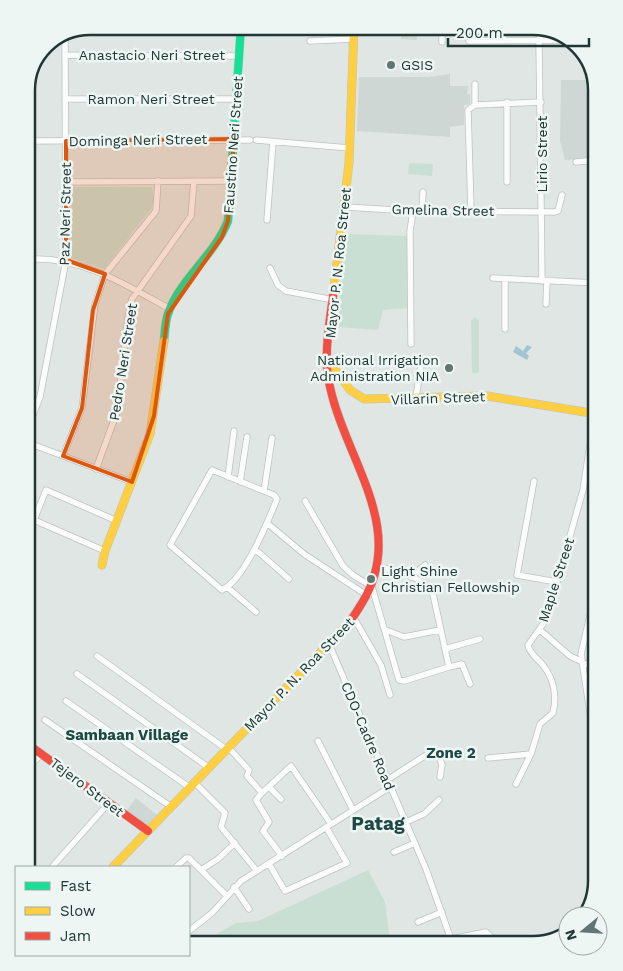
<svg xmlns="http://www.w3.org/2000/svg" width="623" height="971" font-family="'Work Sans',sans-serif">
  <rect width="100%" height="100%" fill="#e0e6e4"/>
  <path fill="#ced7d4" d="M401 26H417V40L401 39Z
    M450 74V86H468L467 94H470V104L464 105V125L450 127V137L357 131 359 77H428Z
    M561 80H594L597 90V207H593L590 159 565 160 560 141Z
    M136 798 157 815 146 827 126 812Z"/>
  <path fill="#c9dfd3" d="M409 163 433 164 432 176 408 174Z
    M72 187H152L154 201 151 209 104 269 71 258Z
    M348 234 407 236 409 308 383 310 378 330 337 327Z
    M475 317 479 320V373H472L471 321Z
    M368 870 385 902 389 934 400 945H197L236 923 258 921Z"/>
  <path fill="#a1c6d3" d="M527 345 532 347 526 353 529 356 527 360 513 352 516 346 523 351Z"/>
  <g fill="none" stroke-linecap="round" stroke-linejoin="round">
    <defs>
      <path id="street" d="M442 26V42
        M471 26 469 41 571 40
        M541 28 539 40 542 281
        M310 41 354 39
        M503 41 505 26
        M65 55 239 56
        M475 84V105
        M65 99H237
        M507 102V182
        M256 140 349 148
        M26 141 250 140
        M576 162 597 160
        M66 182 231 181
        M345 207 413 211 555 212 558 211 562 195
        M422 211 423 192
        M471 211 468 110 475 105 541 102
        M267 220 273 142
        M37 259C86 259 128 286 170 309
        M270 268 278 285 286 291 334 300
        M493 278 597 283
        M505 279V329
        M546 304 547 281
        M411 344 410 231 413 211
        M416 397 422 360
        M26 433 40 397 66 260 65 37
        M26 442 132 482
        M63 456 82 408 95 304 105 274 156 211 158 181
        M96 469 117 412 128 318 132 299 191 216 194 181
        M212 470 274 495 277 499C267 523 245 579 222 590L170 545Z
        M228 477 234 431
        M534 481 517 575 557 582
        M240 482 247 437
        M264 491 272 438
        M305 501 343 566 353 575 372 587 399 680 404 681 449 667 433 594C423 577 396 570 378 567
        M267 523 304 554 368 596
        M255 549 289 579
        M105 551 34 520 46 490 117 521
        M411 577 425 565
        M227 587 256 612
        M354 618 381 665 390 695
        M386 630 404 637 440 630
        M540 630 570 656 597 669
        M329 644 426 869 453 945
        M445 649 480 639
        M97 656 226 749
        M449 667 462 664 470 684
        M77 674 208 767
        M66 701 189 787
        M45 720 170 806
        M318 741 353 810
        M228 747 249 770 247 776 262 793 256 800 269 822 263 831 282 856
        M597 757 581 654 597 586
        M488 758 531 754
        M26 769 42 754
        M387 780 434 750 437 751 442 765 440 777
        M194 782 225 813 221 827 257 871
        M516 784 531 754 540 724 553 713C557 696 554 678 542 664 537 658 529 653 528 645L543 624 557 582 583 490 595 413
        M269 787 281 799
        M262 793 291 766 331 824
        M406 822 424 814 439 800
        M394 852 415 843
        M269 864 285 891 347 863 326 827
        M52 867 108 804
        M176 867 186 858H189L227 896
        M201 870 218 859 235 843
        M234 887 249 909
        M418 922 442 912
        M189 931 212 913 241 881 390 787
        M451 939 486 932 492 938 495 945"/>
      <path id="fast" d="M164 341C165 332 165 322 168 314 179 280 214 256 228 221L241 26"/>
      <path id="slow" d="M333 296 349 163 354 26
        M328 359 350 390 364 399 487 396 597 414
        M102 565 105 551 150 434 164 341
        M113 867 345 627"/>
      <path id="jam" d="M333 296C329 326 323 358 330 387 346 461 408 528 362 603 357 611 352 620 345 627
        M26 743 148 831"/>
    </defs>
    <use href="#street" stroke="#bdc3c1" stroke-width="7"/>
    <use href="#fast" stroke="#bcc4c2" stroke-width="9"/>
    <use href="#slow" stroke="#bcc4c2" stroke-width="9"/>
    <use href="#jam" stroke="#bcc4c2" stroke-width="9"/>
    <use href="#street" stroke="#fafbfb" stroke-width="5.5"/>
    <use href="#fast" stroke="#16e098" stroke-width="8"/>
    <use href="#slow" stroke="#ffcf43" stroke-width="8"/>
    <use href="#jam" stroke="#f24e42" stroke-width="8"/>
  </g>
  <path fill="#de570e" fill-opacity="0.2" stroke="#de570e" stroke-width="4" stroke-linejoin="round" d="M234 139 228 221 222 237 168 314 154 416 132 482 63 456 82 408 93 310 105 274 66 260V141Z"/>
  <g fill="#637472" stroke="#edf6f3" stroke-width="2">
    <circle cx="391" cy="65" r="5"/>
    <circle cx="449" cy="368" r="5"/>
    <circle cx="371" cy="579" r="5"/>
  </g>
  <g text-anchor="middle" stroke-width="5" stroke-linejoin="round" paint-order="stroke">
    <g font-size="14" fill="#203734" stroke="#edf6f3">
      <text x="152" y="60">Anastacio Neri Street</text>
      <text x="151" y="104">Ramon Neri Street</text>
      <text transform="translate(138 140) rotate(-1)" y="5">Dominga Neri Street</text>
      <text transform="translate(233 145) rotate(-86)" y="5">Faustino Neri Street</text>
      <text transform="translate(542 154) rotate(-90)" y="5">Lirio Street</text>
      <text transform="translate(443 210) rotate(1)" y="5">Gmelina Street</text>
      <text transform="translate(65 214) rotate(-89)" y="5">Paz Neri Street</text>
      <text transform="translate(338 263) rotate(-84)" y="5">Mayor P. N. Roa Street</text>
      <text transform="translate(123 362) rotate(-81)" y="5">Pedro Neri Street</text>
      <text transform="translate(438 398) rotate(-2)" y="5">Villarin Street</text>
      <text transform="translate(556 580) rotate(-72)" y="5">Maple Street</text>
      <text transform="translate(299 674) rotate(-46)" y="5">Mayor P. N. Roa Street</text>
      <text transform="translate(368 736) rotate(67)" y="5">CDO-Cadre Road</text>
      <text transform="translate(87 787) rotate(37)" y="5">Tejero Street</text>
    </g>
    <g font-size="14" fill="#203734" stroke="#edf6f3" text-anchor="start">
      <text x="401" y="70">GSIS</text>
      <text x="439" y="365" text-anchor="end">National Irrigation<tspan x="439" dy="16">Administration NIA</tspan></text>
      <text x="381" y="576">Light Shine<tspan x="381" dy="16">Christian Fellowship</tspan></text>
    </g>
    <g font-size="15" font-weight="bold" fill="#1d4844" stroke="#edf6f3">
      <text x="127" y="740">Sambaan Village</text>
      <text x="451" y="758">Zone 2</text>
    </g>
    <g font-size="19" font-weight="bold" fill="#1d4844" stroke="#edf6f3">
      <text x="378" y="830">Patag</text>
    </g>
  </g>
  <path d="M0 0H623V971H0ZM90 35H533A55 55 0 0 1 588 90V881A55 55 0 0 1 533 936H90A55 55 0 0 1 35 881V90A55 55 0 0 1 90 35Z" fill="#edf6f3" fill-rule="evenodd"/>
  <path fill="none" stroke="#203734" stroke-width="2.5" d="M90 35H533A55 55 0 0 1 588 90V881A55 55 0 0 1 533 936H90A55 55 0 0 1 35 881V90A55 55 0 0 1 90 35Z"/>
  <rect x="15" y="866" width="175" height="90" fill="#edf6f3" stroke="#9baaa7"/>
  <rect x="25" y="882" width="25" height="8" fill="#16e098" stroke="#9baaa7"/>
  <text x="60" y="891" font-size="15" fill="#203734">Fast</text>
  <rect x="25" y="907" width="25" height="8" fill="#ffcf43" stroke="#9baaa7"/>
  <text x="60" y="916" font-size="15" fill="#203734">Slow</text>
  <rect x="25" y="932" width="25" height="8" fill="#f24e42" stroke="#9baaa7"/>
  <text x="60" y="941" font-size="15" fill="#203734">Jam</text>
  <g transform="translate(583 931) rotate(252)"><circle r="24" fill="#edf6f3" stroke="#9baaa7"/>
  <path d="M0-4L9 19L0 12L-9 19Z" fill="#637472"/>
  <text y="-8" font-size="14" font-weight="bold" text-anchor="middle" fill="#203734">N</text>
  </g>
  <path d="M448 38v8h141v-8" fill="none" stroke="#203734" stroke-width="2.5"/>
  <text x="456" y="38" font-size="15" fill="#203734" stroke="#edf6f3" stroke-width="4" paint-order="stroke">200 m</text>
</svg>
